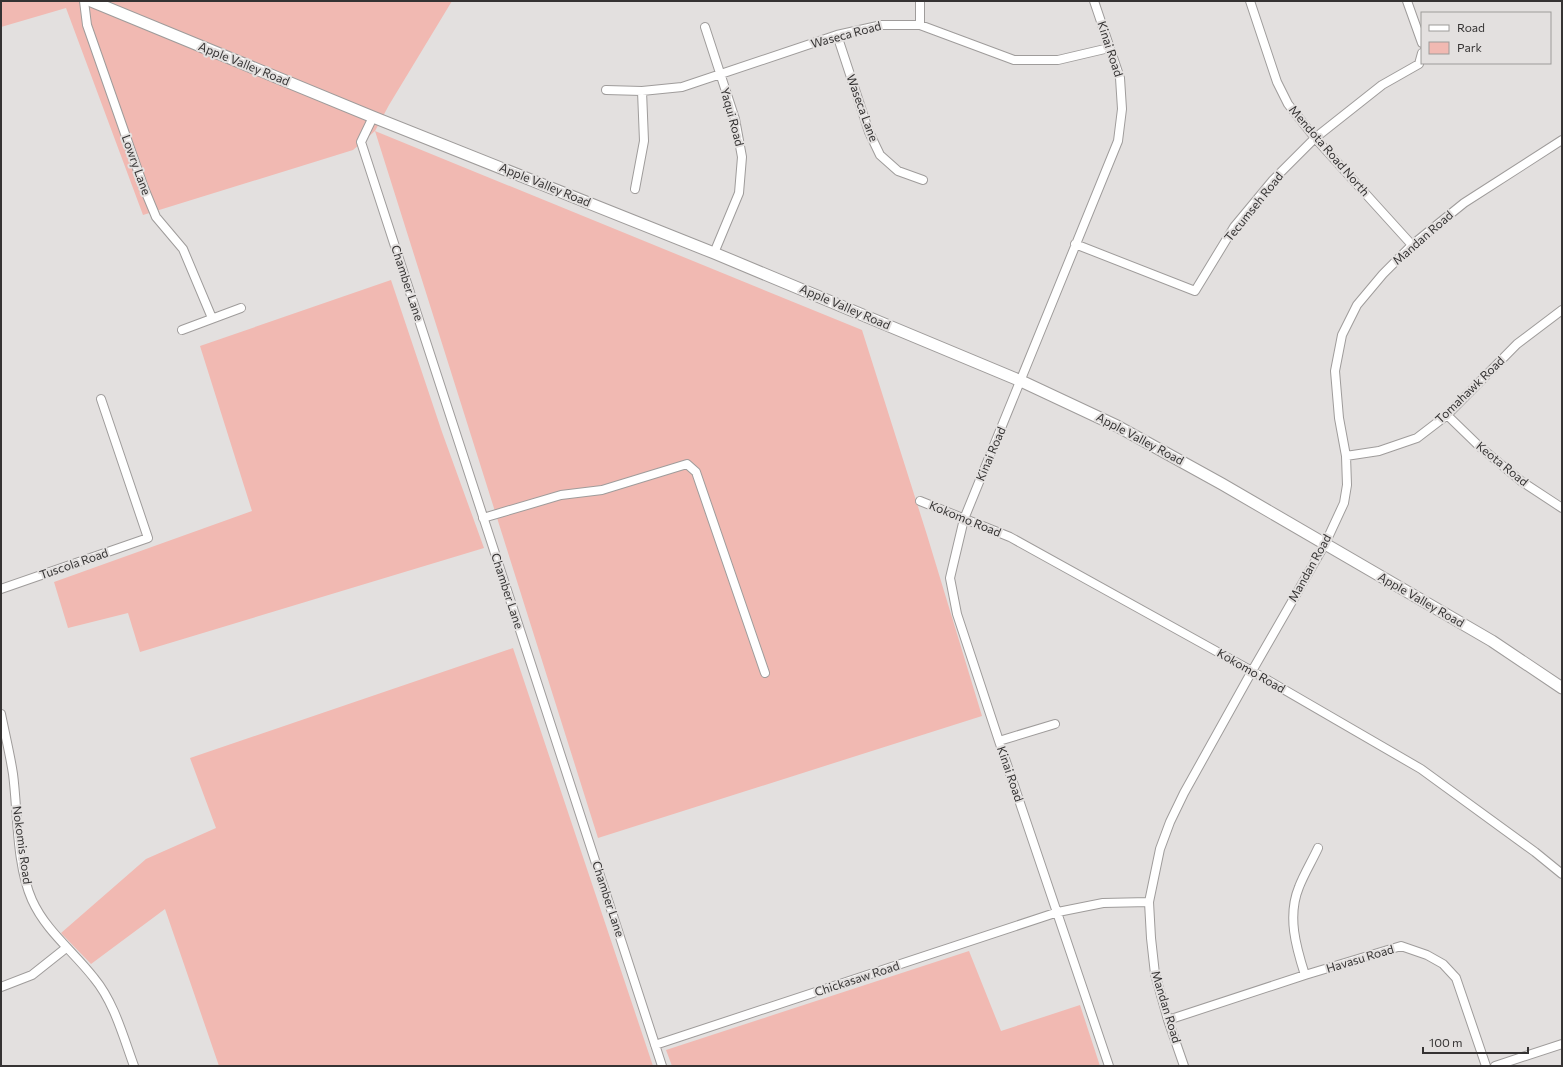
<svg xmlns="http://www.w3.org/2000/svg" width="1563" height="1067" font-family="Commissioner,sans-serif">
  <rect width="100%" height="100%" fill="#e3e0df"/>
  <path fill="#f1b9b2" d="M1 1H452L389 105 375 131 862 330 927 535 982 716 598 838 375 131 353 150 143 215 66 8 1 27Z
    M391 280 442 432 484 548 140 652 128 613 68 628 54 582 252 511 200 346Z
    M513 648 653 1066H219L165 909 91 964 61 933 146 859 216 828 190 758Z
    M969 951 1001 1031 1080 1005 1100 1066H672L666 1050Z"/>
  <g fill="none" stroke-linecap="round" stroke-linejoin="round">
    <defs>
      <path id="street" d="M84 1 87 25 144 188 156 217 183 249 212 318
        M1094 1 1120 78 1122 109 1118 141 964 519 950 578 957 614 999 741 1109 1066
        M1250 1 1277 82 1288 104 1315 138 1412 245
        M1407 1 1422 43
        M920 25V1
        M705 27 735 119 742 157 739 193 714 253
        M837 35 869 132 880 155 898 171 923 180
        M606 90 642 91 682 87 837 35 882 25H920L1014 60H1058L1109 48
        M373 117 361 142 662 1066
        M635 189 644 141 642 91
        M1075 244 1195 291 1234 227 1273 180 1315 138 1382 85 1419 64 1422 53
        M182 330 241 308
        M1447 415 1480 447 1521 481 1562 508
        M1346 456 1379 451 1417 438 1447 415 1517 344 1562 310
        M920 501 1010 537 1252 671 1421 769 1535 852 1562 874
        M483 518 561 495 602 490 687 464 696 472 765 673
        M1 589 148 538 101 399
        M1 714C5 734 10 754 13 774 18 812 16 864 32 900 46 931 73 951 94 978 114 1002 123 1036 134 1066
        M999 741 1055 724
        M1305 975C1296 947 1287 916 1299 887 1304 874 1312 861 1318 848
        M1 987 32 975 66 948
        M1168 1020 1305 975 1401 946 1427 955 1443 964 1456 978 1486 1066
        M655 1045 1058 912 1103 903 1149 902
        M1184 1066 1168 1020 1155 974 1151 938 1149 902 1160 849 1170 822 1184 793 1252 671 1325 544 1344 503 1347 485 1346 456 1339 418 1335 371 1342 335 1357 305 1383 274 1412 245 1464 203 1562 140
        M1495 1066 1562 1044"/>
      <path id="secondary" d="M91 1 373 117 714 253 1021 381 1117 426 1222 484 1492 641 1562 688"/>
    </defs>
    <use href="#street" stroke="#9f9c9b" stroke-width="10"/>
    <use href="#secondary" stroke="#9f9c9b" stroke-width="13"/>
    <use href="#street" stroke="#fff" stroke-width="8"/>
    <use href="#secondary" stroke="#fff" stroke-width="11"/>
  </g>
  <g text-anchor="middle" stroke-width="4" stroke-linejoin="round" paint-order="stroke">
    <g font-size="12" fill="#353333" stroke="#e3e0df">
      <text transform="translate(846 35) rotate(-15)" y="4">Waseca Road</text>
      <text transform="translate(1110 49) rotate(72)" y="4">Kinai Road</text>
      <text transform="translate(244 64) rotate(22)" y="4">Apple Valley Road</text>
      <text transform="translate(862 108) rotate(70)" y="4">Waseca Lane</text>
      <text transform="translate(732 117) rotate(75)" y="4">Yaqui Road</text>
      <text transform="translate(1329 151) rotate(49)" y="4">Mendota Road North</text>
      <text transform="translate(136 165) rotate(70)" y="4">Lowry Lane</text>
      <text transform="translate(545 185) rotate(22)" y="4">Apple Valley Road</text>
      <text transform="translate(1254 207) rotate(-51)" y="4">Tecumseh Road</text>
      <text transform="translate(1423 238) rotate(-41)" y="4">Mandan Road</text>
      <text transform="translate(407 283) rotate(72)" y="4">Chamber Lane</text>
      <text transform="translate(845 307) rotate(23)" y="4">Apple Valley Road</text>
      <text transform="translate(1470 390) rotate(-44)" y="4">Tomahawk Road</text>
      <text transform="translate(1140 439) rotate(28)" y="4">Apple Valley Road</text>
      <text transform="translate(991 454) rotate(-67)" y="4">Kinai Road</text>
      <text transform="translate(1502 464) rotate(39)" y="4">Keota Road</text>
      <text transform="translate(965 519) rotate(22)" y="4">Kokomo Road</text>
      <text transform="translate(74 564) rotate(-19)" y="4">Tuscola Road</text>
      <text transform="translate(1310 568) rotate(-61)" y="4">Mandan Road</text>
      <text transform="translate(507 591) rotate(72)" y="4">Chamber Lane</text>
      <text transform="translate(1421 600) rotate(30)" y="4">Apple Valley Road</text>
      <text transform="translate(1251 671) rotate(30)" y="4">Kokomo Road</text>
      <text transform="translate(1010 774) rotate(71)" y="4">Kinai Road</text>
      <text transform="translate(22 845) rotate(82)" y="4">Nokomis Road</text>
      <text transform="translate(608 899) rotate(72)" y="4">Chamber Lane</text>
      <text transform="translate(1360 959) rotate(-17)" y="4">Havasu Road</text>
      <text transform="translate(857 979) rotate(-18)" y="4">Chickasaw Road</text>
      <text transform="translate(1166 1007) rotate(73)" y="4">Mandan Road</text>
    </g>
  </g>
  <rect width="1563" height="1067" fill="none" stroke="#353333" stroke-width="4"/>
  <rect x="1421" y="12" width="130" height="52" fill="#e3e0df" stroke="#9d9b9a"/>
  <rect x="1429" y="25" width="20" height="6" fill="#ffffff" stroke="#9d9b9a"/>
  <text x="1457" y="32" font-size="12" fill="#353333">Road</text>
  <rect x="1429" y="42" width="20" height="12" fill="#f1b9b2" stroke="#9d9b9a"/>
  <text x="1457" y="52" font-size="12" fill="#353333">Park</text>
  <path d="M1423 1047v6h105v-6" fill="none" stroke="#353333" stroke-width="2"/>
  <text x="1429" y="1047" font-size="12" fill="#353333" stroke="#e3e0df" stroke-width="3" paint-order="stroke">100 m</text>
</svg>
